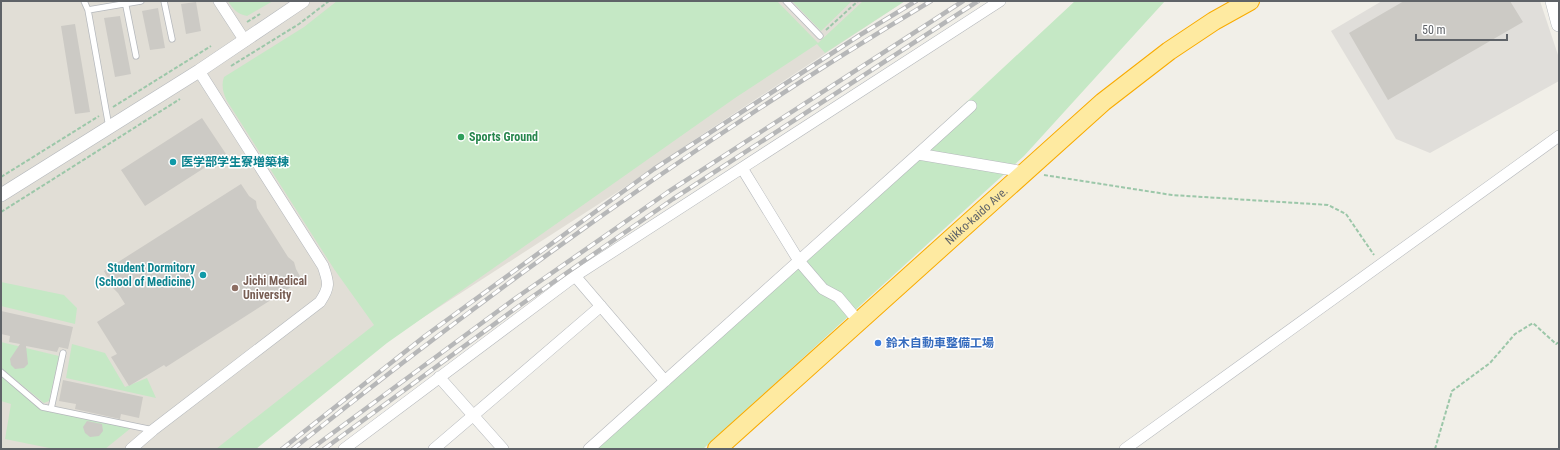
<svg xmlns="http://www.w3.org/2000/svg" width="1560" height="450" font-family="'Roboto Condensed','Noto Sans JP',sans-serif">
  <rect width="100%" height="100%" fill="#f1efe8"/>
  <path fill="#e0deda" d="M1382 1H1540L1559 58V81L1430 153 1396 139 1331 31Z"/>
  <path fill="#e1ded6" d="M1 1H905L700 136 622 189 317 386 248 449H1Z"/>
  <path fill="#c5e8c5" d="M228 1H273L247 16C237 14 233 9 228 1Z
    M337 1H777L818 43 863 1H905L825 53 817 44 735 98 387 343 256 449H216L374 325 334 269 227 101C223 93 221 85 224 77L304 27Z
    M792 1H852L821 31Z
    M1075 1H1165L1024 156 703 449H594Z
    M1 282 64 295 77 308 75 324 1 306Z
    M1 342 59 356 49 401 44 403 1 368Z
    M72 344 105 353 125 387 147 378 156 398 66 378Z
    M1 376 41 410 131 428 105 449H54L5 439 11 404 1 401Z"/>
  <path fill="#cccac5" d="M1404 1H1510L1523 22 1388 100 1349 33Z
    M196 2 201 31 186 34 181 4Z
    M158 8 165 48 150 50 142 11Z
    M120 16 131 74 115 77 104 18Z
    M75 24 90 112 75 114 61 26Z
    M202 118 226 154 145 206 121 170Z
    M241 184 249 196 256 201 257 208 288 257 294 262 296 269 302 280 166 367 164 365 129 386 111 357 117 354 97 322 125 304 118 293 113 288 104 271Z
    M1 311 73 327 68 349 59 347 57 352 26 346 28 364 24 368 15 369 11 365 10 359 20 344 9 342 10 336 1 334Z
    M63 380 143 397 139 418 121 414 120 419 75 409 76 404 59 401Z
    M87 421 102 424 103 431 99 436 90 437 85 433 83 427Z"/>
  <g fill="none" stroke-linecap="round" stroke-linejoin="round">
    <defs>
      <path id="service" d="M84 1 88 10 109 127
        M125 1 136 56
        M164 1 172 39
        M786 1 820 36
        M88 10 141 1
        M1 372 42 407 153 430
        M51 409 63 353"/>
      <path id="minor" d="M219 1 245 41
        M918 154 971 106
        M742 168 799 261 823 289 838 297 859 322
        M575 276 665 381
        M439 377 503 449
        M131 449 153 430 320 302C330 287 329 283 323 266L199 71
        M344 449 575 276 1000 1
        M434 449 601 306
        M589 449 918 154 1025 172
        M1125 449 1559 136"/>
      <path id="tertiary" d="M1 195 199 71 303 1"/>
      <path id="secondary" d="M1553 1 1559 24"/>
      <g id="trunk">
        <path id="s1" d="M717 449 1103 102 1169 51 1214 21 1250 1"/>
      </g>
    </defs>
    <use href="#service" stroke="#b5b8bc" stroke-width="7"/>
    <use href="#minor" stroke="#b5b8bc" stroke-width="12"/>
    <use href="#tertiary" stroke="#b5b8bc" stroke-width="14"/>
    <use href="#secondary" stroke="#b6babf" stroke-width="16"/>
    <use href="#trunk" stroke="#f9ab00" stroke-width="20"/>
    <path stroke="#9cc7a9" stroke-width="2" stroke-dasharray="4 2" stroke-linecap="butt" d="M247 22 260 14
      M826 30 858 1
      M231 66 299 24 329 1
      M113 107 211 46
      M1044 175 1172 195 1328 205 1346 214 1374 255
      M1 177 99 116
      M1 212 180 99
      M1435 449 1452 391 1490 363 1515 334 1533 323 1556 344 1559 342"/>
    <use href="#service" stroke="#fff" stroke-width="5.5"/>
    <use href="#minor" stroke="#fff" stroke-width="11"/>
    <use href="#tertiary" stroke="#fff" stroke-width="13"/>
    <use href="#secondary" stroke="#fff" stroke-width="15"/>
    <use href="#trunk" stroke="#feeaa1" stroke-width="18"/>
    <defs>
      <path id="rail" d="M282 449 425 336 654 169 860 35 916 1
        M293 449C496 286 708 134 931 1
        M311 449 513 300 668 192 963 1
        M324 449 519 306 673 199 978 1"/>
    </defs>
    <use href="#rail" stroke="#b6b7b8" stroke-width="4.5"/>
    <use href="#rail" stroke="#fff" stroke-width="3" stroke-dasharray="9" stroke-linecap="butt"/>
  </g>
  <circle fill="#2e9e5b" stroke="#fff" stroke-width="1.5" cx="461" cy="137" r="4"/>
  <g fill="#0f9aa8" stroke="#fff" stroke-width="1.5">
    <circle cx="173" cy="162" r="4"/>
    <circle cx="203" cy="275" r="4"/>
  </g>
  <circle fill="#8d6e63" stroke="#fff" stroke-width="1.5" cx="235" cy="288" r="4"/>
  <circle fill="#3f7fe0" stroke="#fff" stroke-width="1.5" cx="878" cy="343" r="4"/>
  <g text-anchor="middle" stroke-width="3" stroke-linejoin="round" paint-order="stroke">
    <g font-size="12" font-weight="bold" fill="#27864d" stroke="#fff" text-anchor="start">
      <text x="469" y="141">Sports Ground</text>
    </g>
    <g font-size="12" font-weight="bold" fill="#0d838f" stroke="#fff" text-anchor="start">
      <text x="181" y="166">医学部学生寮増築棟</text>
      <text x="195" y="272" text-anchor="end">Student Dormitory<tspan x="195" dy="14">(School of Medicine)</tspan></text>
    </g>
    <g font-size="12" fill="#5f6368" stroke="#fff">
      <text dy="4" stroke="none"><textPath href="#s1" startOffset="349">Nikko-kaido Ave.</textPath></text>
    </g>
    <g font-size="12" font-weight="bold" fill="#785e54" stroke="#fff" text-anchor="start">
      <text x="243" y="285">Jichi Medical<tspan x="243" dy="14">University</tspan></text>
    </g>
    <g font-size="12" font-weight="bold" fill="#366cbe" stroke="#fff" text-anchor="start">
      <text x="886" y="347">鈴木自動車整備工場</text>
    </g>
  </g>
  <rect width="1560" height="450" fill="none" stroke="#5f6368" stroke-width="4"/>
  <path d="M1416 34v6h91v-6" fill="none" stroke="#5f6368" stroke-width="2"/>
  <text x="1422" y="34" font-size="12" fill="#5f6368" stroke="#ffffff" stroke-width="3" paint-order="stroke">50 m</text>
</svg>
